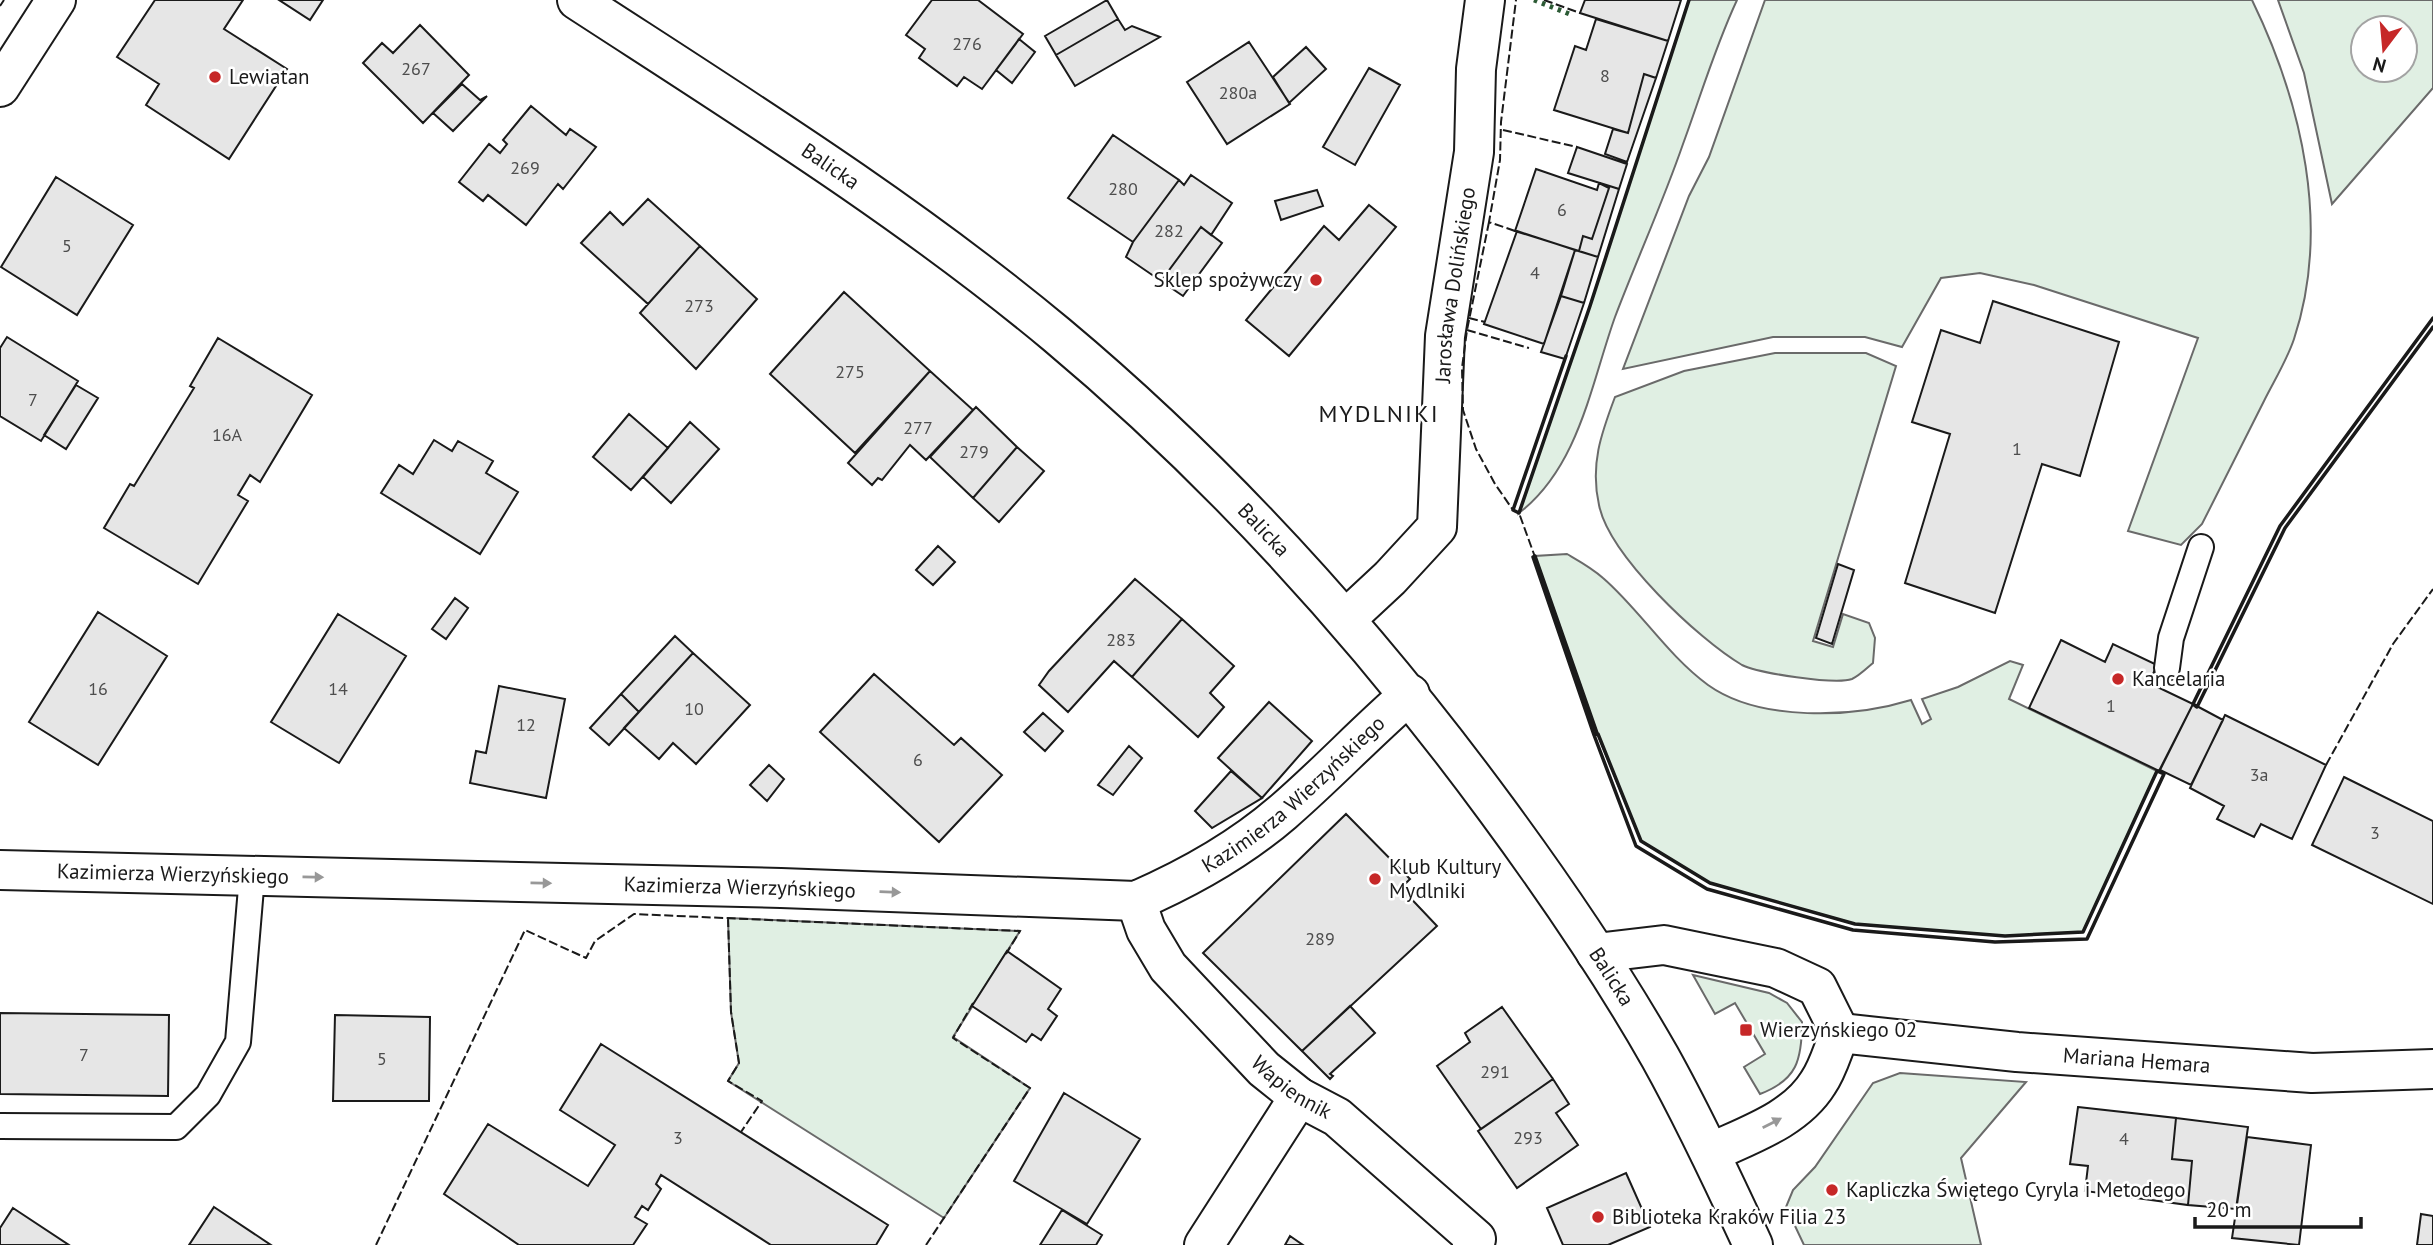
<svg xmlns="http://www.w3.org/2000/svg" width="2433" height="1245" font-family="'PT Sans',sans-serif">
  <rect width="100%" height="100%" fill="#fff"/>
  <path fill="#e0efe3" stroke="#6a6a6a" stroke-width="2" fill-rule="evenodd" d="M1689 0H1737C1715 47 1701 95 1683 144 1663 202 1637 259 1615 317 1591 384 1579 467 1519 513L1590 306Z
    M1765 0H2252C2302 103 2331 227 2294 339 2287 360 2274 381 2264 401 2243 442 2223 483 2202 524L2181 545 2128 531 2198 338 2034 285 1980 273 1941 278 1902 347 1865 337H1773L1623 369 1689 196 1709 157Z
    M2278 0H2433V88L2332 204 2304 73ZM2363 28H2405V70H2363Z
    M1775 353H1866L1896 366 1813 641 1833 647 1843 614 1869 623 1875 638 1873 663C1867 668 1859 676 1852 679 1835 685 1758 673 1742 665 1698 639 1609 555 1599 505 1590 465 1601 434 1615 397L1684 371Z
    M1567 554C1579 561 1592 568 1603 578 1640 610 1667 655 1708 685 1760 722 1853 718 1911 700L1922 724 1931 719 1922 699 1958 687 2010 661 2023 665 2009 699 2157 771 2083 932 2005 936 1855 924 1710 883 1641 841 1597 733 1535 556Z
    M728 918 1020 931 953 1037 1030 1088 944 1218 728 1081 739 1063 731 1012Z
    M1693 975 1769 993 1787 1003 1802 1022C1802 1060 1797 1080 1760 1094L1744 1067 1765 1054 1735 1003 1715 1014Z
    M1900 1073 2026 1082 1961 1158 1981 1245H1804L1786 1207 1793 1190 1815 1167 1873 1083Z"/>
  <path fill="#e6e6e6" stroke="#1a1a1a" stroke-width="2" d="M155 0H243L224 29 287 69 229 159 146 105 159 84 117 57Z
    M279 0H323L310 20Z
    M932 0H978L1023 34 982 89 964 77 957 86 919 58 925 49 906 35Z
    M1107 0 1118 19 1056 55 1045 36Z
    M1585 0H1681L1668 41 1580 13Z
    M1118 19 1125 30 1132 26 1160 37 1075 86 1056 55Z
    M1596 19 1668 41 1656 78 1644 74 1628 133 1554 110 1575 46 1586 50Z
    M420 25 469 75 423 123 363 63 382 43 393 53Z
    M1019 39 1035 52 1012 83 996 70Z
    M1249 42 1290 104 1227 144 1187 82Z
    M1306 47 1326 69 1289 103 1273 77Z
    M1369 68 1400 85 1355 165 1323 147Z
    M1644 74 1656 78 1627 162 1605 154 1613 129 1628 133Z
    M462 84 480 100 487 96 453 131 433 113Z
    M531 106 566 135 570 129 596 147 563 189 558 184 526 225 488 195 483 201 459 182 489 144 500 153 507 144 503 140Z
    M1113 135 1179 180 1133 242 1068 198Z
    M1577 147 1627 164 1619 189 1568 173Z
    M1536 169 1597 190 1599 183 1609 188 1592 239 1583 236 1579 251 1515 231Z
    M1191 175 1232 203 1211 235 1201 227 1161 281 1126 257 1133 242 1179 180 1184 185Z
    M56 177 133 225 77 315 1 267Z
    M1600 183 1619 189 1598 257 1579 251 1583 236 1592 239 1609 188Z
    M1317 190 1323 206 1281 220 1275 201Z
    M648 199 700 246 648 304 581 243 610 212 623 225Z
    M1369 205 1396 227 1289 356 1246 320 1324 226 1339 240Z
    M1201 227 1222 243 1183 296 1161 281Z
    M1517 231 1575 250 1544 344 1484 324Z
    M700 246 757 299 696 369 640 313Z
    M1575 250 1598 257 1584 303 1561 296Z
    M844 292 930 371 855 453 770 374Z
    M1561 296 1584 303 1565 359 1541 352Z
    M1993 301 2119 342 2080 476 2042 464 1995 613 1905 583 1950 434 1912 422 1941 330 1980 343Z
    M7 337 78 381 41 441 0 416V348Z
    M218 338 312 395 260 482 250 475 238 495 248 501 198 584 104 528 130 484 134 486 194 388 190 386Z
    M930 371 973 410 926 460 910 445 882 480 878 478 872 485 848 463Z
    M76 385 98 398 66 449 44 435Z
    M976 407 1017 447 973 498 930 457Z
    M629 414 668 448 631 490 593 457Z
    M690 422 719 449 671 503 643 477Z
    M434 440 452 451 458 441 493 461 486 473 518 492 480 554 381 493 399 465 413 474Z
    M1017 447 1044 471 999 522 973 498Z
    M938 546 955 562 933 585 916 570Z
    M1838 564 1854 570 1832 644 1816 638Z
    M1135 579 1182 619 1132 677 1114 661 1068 712 1039 685 1049 671Z
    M455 598 468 608 446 639 432 629Z
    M98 612 167 656 98 765 29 722Z
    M338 614 406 656 339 763 271 722Z
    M1182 619 1234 666 1210 693 1224 707 1198 737 1132 677Z
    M675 636 693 653 639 712 621 694Z
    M2061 640 2105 662 2113 644 2157 665 2149 683 2193 704 2159 771 2029 708Z
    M693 653 750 705 696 764 673 743 659 759 624 728Z
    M874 674 954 745 961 738 1002 775 939 842 820 732Z
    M499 686 565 699 546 798 470 783 476 751 486 753Z
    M621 694 639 712 609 745 590 728Z
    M1269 702 1312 741 1262 798 1218 758Z
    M2193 704 2223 720 2191 785 2160 770Z
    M1043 713 1063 731 1045 751 1024 732Z
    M2225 715 2326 765 2292 839 2261 824 2254 837 2217 819 2224 806 2190 788Z
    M1129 746 1142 758 1113 795 1098 785Z
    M769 765 784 779 767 801 750 785Z
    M1231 771 1262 798 1212 828 1195 811Z
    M2344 777 2433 821V904L2312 845Z
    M1346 814 1410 879 1401 888 1437 926 1302 1051 1203 953Z
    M1007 951 1061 989 1048 1009 1057 1016 1041 1040 1032 1034 1026 1042 972 1006Z
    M1350 1006 1375 1033 1330 1074 1333 1076 1330 1079 1302 1051Z
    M1502 1007 1553 1079 1481 1129 1437 1066 1470 1042 1465 1033Z
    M0 1013 169 1015 168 1096 0 1094Z
    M335 1015 430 1017 429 1101H333Z
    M601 1044 888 1225 876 1245H771L661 1175 656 1184 661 1189 648 1210 642 1206 635 1217 647 1224 633 1245H519L444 1194 488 1124 588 1186 615 1145 560 1110Z
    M1553 1079 1569 1104 1556 1113 1578 1145 1517 1188 1478 1131Z
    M1064 1093 1140 1139 1087 1224 1014 1181Z
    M2078 1107 2176 1118 2172 1159 2192 1161 2188 1205 2085 1191 2088 1166 2070 1164Z
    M2176 1118 2248 1127 2236 1209 2188 1205 2192 1161 2172 1159Z
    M2247 1137 2311 1145 2299 1245 2232 1238Z
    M1626 1173 1650 1227 1608 1245H1563L1547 1208Z
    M214 1207 271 1245H189Z
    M13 1208 69 1245H0V1228Z
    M1062 1210 1102 1235 1096 1245H1040Z
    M2421 1214 2433 1216V1245H2417Z
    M1290 1236 1303 1245H1285Z"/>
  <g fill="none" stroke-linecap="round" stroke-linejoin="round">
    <defs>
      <path id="service" d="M2167 668 2171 638 2201 547
        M0 1126 176 1127 208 1095 238 1042 252 876"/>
      <g id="minor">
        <path d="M0 87 56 0"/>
        <path id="s1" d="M1347 618 1390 578 1437 527 1445 336 1474 152 1476 69 1485 0"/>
        <path id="s2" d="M0 870 781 888 1136 901C1189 878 1239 850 1283 812 1327 774 1366 732 1410 694"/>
        <path id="s3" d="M1136 901 1146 930 1168 967 1264 1069 1299 1097 1337 1117 1476 1239 1472 1245"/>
        <path d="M1596 953 1664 945 1776 968 1817 987 1840 1033C1833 1049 1828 1069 1818 1083 1795 1120 1748 1135 1710 1153"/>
        <path id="s4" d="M1840 1033 2017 1052 2312 1073 2433 1069"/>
        <path d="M1204 1245 1299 1097"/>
      </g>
      <g id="tertiary">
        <path id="s5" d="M577 0C740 106 907 210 1057 335 1223 474 1368 635 1496 809 1555 889 1611 971 1660 1057 1694 1118 1724 1182 1753 1245"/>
      </g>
    </defs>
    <use href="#service" stroke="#1a1a1a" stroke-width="28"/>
    <use href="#minor" stroke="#1a1a1a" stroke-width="42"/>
    <use href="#tertiary" stroke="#1a1a1a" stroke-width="42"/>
    <use href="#service" stroke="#fff" stroke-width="24"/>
    <use href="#minor" stroke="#fff" stroke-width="38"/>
    <use href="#tertiary" stroke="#fff" stroke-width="38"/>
    <path stroke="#2b5a34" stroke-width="5" stroke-dasharray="3.5 5" stroke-linecap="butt" d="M1534 0 1572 15"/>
    <path stroke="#1a1a1a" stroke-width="2" stroke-dasharray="9 3.5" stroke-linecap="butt" d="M1544 0 1580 13
      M0 6 4 0
      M1503 130 1577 147
      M1489 222 1467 330 1462 368 1463 410 1476 449 1495 484 1513 510 1519 513 1535 557
      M1515 231 1489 222 1500 160 1501 122 1516 0
      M1469 318 1485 322
      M1467 330 1529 348
      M2326 765 2393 644 2433 589
      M728 918 731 1012 739 1063 728 1081 762 1101 741 1132
      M376 1245 525 930 586 958 595 941 634 914 1020 931 1006 954
      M926 1245 1030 1088 953 1038 973 1003"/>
    <path stroke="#1a1a1a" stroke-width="3.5" d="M2433 318 2280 526 2193 704 2197 707 2285 528 2433 327
      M1566 356 1513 510 1519 513 1590 306 1689 0
      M1535 556 1597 733 1594 735 1533 557Z
      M1598 734 1641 841 1710 883 1855 924 2005 936 2083 932 2157 771 2164 774 2087 939 1995 942 1853 930 1707 889 1636 846 1594 735Z"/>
  </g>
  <defs><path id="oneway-solid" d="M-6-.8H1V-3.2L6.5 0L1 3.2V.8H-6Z" transform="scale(1.75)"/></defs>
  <g fill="#989898">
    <use href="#oneway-solid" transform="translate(313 877) rotate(1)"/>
    <use href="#oneway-solid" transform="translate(541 883) rotate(1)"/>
    <use href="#oneway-solid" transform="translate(890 892) rotate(2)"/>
    <use href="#oneway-solid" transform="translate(1772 1123) rotate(-27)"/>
  </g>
  <g fill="#c62828" stroke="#fff" stroke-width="2.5">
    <circle cx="215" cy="77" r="7"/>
    <circle cx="1316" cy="280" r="7"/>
    <circle cx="2118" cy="679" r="7"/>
    <circle cx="1375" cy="879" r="7"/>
    <rect x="1739" y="1023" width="14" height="14" rx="3.5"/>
    <circle cx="1832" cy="1190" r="7"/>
    <circle cx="1598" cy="1217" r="7"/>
  </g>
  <g text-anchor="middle" stroke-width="5" stroke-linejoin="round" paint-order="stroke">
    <g font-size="18" fill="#4d4d4d">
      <text x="967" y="50">276</text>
      <text x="416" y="75">267</text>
      <text x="1605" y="82">8</text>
      <text x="1238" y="99">280a</text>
      <text x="525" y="174">269</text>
      <text x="1123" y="195">280</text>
      <text x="1562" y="216">6</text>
      <text x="1169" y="237">282</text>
      <text x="67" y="252">5</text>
      <text x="1535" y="279">4</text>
      <text x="699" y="312">273</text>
      <text x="850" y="378">275</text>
      <text x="33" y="406">7</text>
      <text x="918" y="434">277</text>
      <text x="227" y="441">16A</text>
      <text x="2017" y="455">1</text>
      <text x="974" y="458">279</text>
      <text x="1121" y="646">283</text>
      <text x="98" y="695">16</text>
      <text x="338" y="695">14</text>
      <text x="2111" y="712">1</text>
      <text x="694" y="715">10</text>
      <text x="526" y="731">12</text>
      <text x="918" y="766">6</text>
      <text x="2259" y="781">3a</text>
      <text x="2375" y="839">3</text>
      <text x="1320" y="945">289</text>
      <text x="84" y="1061">7</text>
      <text x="382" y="1065">5</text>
      <text x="1495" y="1078">291</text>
      <text x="678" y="1144">3</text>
      <text x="1528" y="1144">293</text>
      <text x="2124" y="1145">4</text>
    </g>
    <g font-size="21" fill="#1a1a1a" stroke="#fff" text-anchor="start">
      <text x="229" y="84">Lewiatan</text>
      <text x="1302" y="287" text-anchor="end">Sklep spożywczy</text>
      <text x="2132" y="686">Kancelaria</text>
      <text x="1389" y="874">Klub Kultury<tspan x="1389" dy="24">Mydlniki</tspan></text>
      <text x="1760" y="1037">Wierzyńskiego 02</text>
      <text x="1846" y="1197">Kapliczka Świętego Cyryla i Metodego</text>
      <text x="1612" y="1224">Biblioteka Kraków Filia 23</text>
    </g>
    <g font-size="21" fill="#1a1a1a" stroke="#fff">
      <text dy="7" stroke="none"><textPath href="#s5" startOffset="303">Balicka</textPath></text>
      <text dy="7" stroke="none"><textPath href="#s1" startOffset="371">Jarosława Dolińskiego</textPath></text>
      <text dy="7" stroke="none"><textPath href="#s5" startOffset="870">Balicka</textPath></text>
      <text dy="7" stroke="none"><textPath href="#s2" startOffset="1328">Kazimierza Wierzyńskiego</textPath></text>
      <text dy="7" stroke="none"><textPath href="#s2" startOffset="173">Kazimierza Wierzyńskiego</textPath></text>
      <text dy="7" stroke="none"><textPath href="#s2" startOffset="740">Kazimierza Wierzyńskiego</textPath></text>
      <text dy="7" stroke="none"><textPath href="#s5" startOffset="1437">Balicka</textPath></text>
      <text dy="7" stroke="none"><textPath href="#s4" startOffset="298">Mariana Hemara</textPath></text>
      <text dy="7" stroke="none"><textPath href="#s3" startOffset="247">Wapiennik</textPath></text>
    </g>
    <g font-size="24" letter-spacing="2" fill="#1a1a1a" stroke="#fff">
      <text x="1379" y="422">MYDLNIKI</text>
    </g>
  </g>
  <g transform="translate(2384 49) rotate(196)"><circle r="33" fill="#ffffff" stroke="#a3a3a3" stroke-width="2"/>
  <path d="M0-5L12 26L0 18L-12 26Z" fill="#c62828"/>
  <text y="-10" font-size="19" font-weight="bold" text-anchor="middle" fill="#1a1a1a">N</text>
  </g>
  <path d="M2195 1217v10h166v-10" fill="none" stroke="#1a1a1a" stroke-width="3.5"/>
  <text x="2206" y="1217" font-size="21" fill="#1a1a1a" stroke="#ffffff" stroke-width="5" paint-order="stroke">20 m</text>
</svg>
